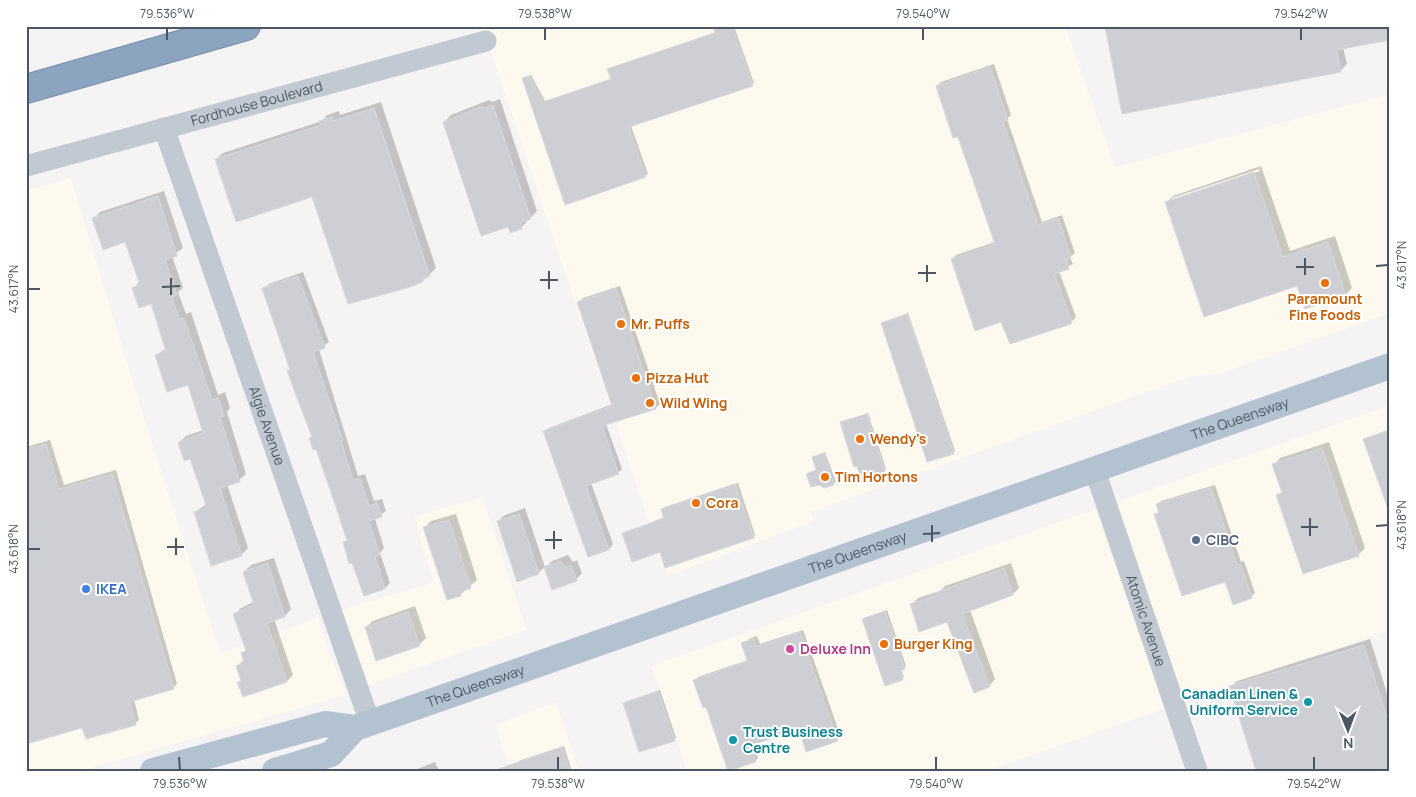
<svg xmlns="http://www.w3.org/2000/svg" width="1416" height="797" font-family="Manrope,sans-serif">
  <rect width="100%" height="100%" fill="#f5f3f3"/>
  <path fill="#fdf9ef" d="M482 26H1065L1115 167 1390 94V313L1222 373 1189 377 811 512 814 521 667 576Z
    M71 178 143 415 220 653 317 618 346 695 81 771H26V191Z
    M1390 405V630L987 771H687L651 666Z
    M482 497 527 630 362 687 335 612 434 582 422 547 415 516Z
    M556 702 579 771H511L495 725Z"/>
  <path fill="#0003" fill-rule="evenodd" d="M714 26H734L754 83 631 126 648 174 565 203 524 79 531 75 545 101 612 79 609 70 610 68 716 32Z
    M1107 26 1343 47 1347 64 1340 71Z
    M994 64 1011 115 1007 119 1042 222 1062 215 1075 253 1070 257 1073 264 1059 271 1076 317 1070 323 952 259 956 255 995 242 959 135 937 86 941 82Z
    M500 99 537 211 521 228 508 225 444 122 451 115 489 100 492 102Z
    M381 102 436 268 423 281 313 195 216 159 223 153 322 121 327 115 339 111 340 115Z
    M1261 166 1290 251 1335 236 1352 288 1345 295 1166 203 1173 196ZM1259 169 1260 171 1172 201V198Z
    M164 191 183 248 172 256 183 288 178 292 186 314 191 312 218 395 225 392 230 408 227 412 246 474 239 480 227 484 248 548 241 555 195 512 207 504 191 457 180 442 186 436 203 430 189 383 156 355 167 348 152 302 134 288 140 281 126 241 94 218 100 212Z
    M303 272 329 342 319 349 358 476 365 474 374 501 382 499 386 511 375 519 384 548 380 553 390 583 385 588 364 595 345 543 348 539 289 371 291 369 264 289 269 284Z
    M620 286 660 404 656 408 606 424 622 469 618 473 591 483 613 544 609 549 589 556 545 432 549 428 613 404 579 302 583 298Z
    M908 313 955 451 953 453 882 323Z
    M868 413 886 469 884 471 841 423Z
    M1390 429V508L1365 439Z
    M50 440 64 485 116 470 177 684 173 688 134 699 139 720 135 724 83 726 26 743V447Z
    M1329 442 1365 548 1358 555 1278 495 1283 491 1274 465 1280 458Z
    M825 452 836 482 824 487 807 474 817 469 813 457Z
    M738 483 755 535 753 537 661 550 624 533 665 517 663 510 665 507Z
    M1215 485 1241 562 1244 561 1255 593 1251 597 1226 580 1156 515 1159 511 1157 505 1161 501Z
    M525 508 545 567 538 573 498 521 505 515Z
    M456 514 477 580 460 595 424 528 431 521Z
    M568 555 573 562 577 560 582 573 576 580 545 568 552 561Z
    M274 558 291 609 285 616 274 619 293 675 287 681 239 682 242 680 237 666 244 660 242 654 247 649 235 614 241 608 254 602 244 572 251 565Z
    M1011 563 1019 588 1013 594 970 610 995 679 989 686 948 621 911 605 918 598 940 591 945 586Z
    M415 606 426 638 419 645 366 627 373 621Z
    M887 610 906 666 901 669 904 677 902 679 864 619Z
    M803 630 841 737 837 740 800 727 753 744 758 758 755 761 707 705 695 681 698 677 748 660 742 644 751 638 757 636 760 644Z
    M1370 639 1390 703V771L1231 687 1237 681Z
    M660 690 676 738 674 740 624 703Z
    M564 746 572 771H522L519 762 521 760Z
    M435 762 439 771H412Z"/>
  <path fill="#cdcfd5" stroke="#d7d9de" d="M713 26H732L753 86 629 127 646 177 565 205 522 78 529 76 543 102 611 79 607 69 715 33Z
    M1105 26H1390V40L1337 50 1341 72 1122 114Z
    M990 67 1008 120 1003 122 1038 225 1058 218 1071 258 1066 260 1069 269 1054 274 1072 322 1071 324 1010 344 1001 322 975 331 951 259 995 244 958 137 953 138 936 86Z
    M493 105 531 219 520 223 522 229 510 233 508 227 481 236 443 122 482 106 485 108Z
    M374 108 430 276 423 279V282L407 288 348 304 312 197 236 222 215 159 321 125 319 121 332 117 333 121Z
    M1254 172 1283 257 1328 242 1346 296 1305 309 1297 286 1204 317 1165 202Z
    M158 196 177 256 165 260 177 295 172 297 179 319 184 318 212 400 218 398 224 416 220 417 240 482 220 488 242 556 211 566 194 512 207 508 190 459 184 461 178 442 203 433 188 385 167 392 155 355 166 351 151 304 139 308 132 288 140 285 125 242 103 250 92 218Z
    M298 276 325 348 313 352 343 441H341L353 480 360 478 369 506 377 503 382 517 369 521 380 555 375 556 385 589 364 596 352 563 349 564 343 542 347 541 336 507 316 449 313 450 309 438 312 437 294 390 287 370H290L262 288Z
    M616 289 656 409 602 426 619 474 586 486 609 550 588 557 543 431 612 406 577 302Z
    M907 314 954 454 927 462 881 323Z
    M867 414 885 472 861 479 857 466 854 467 840 422Z
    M1390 430V509H1388L1363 439Z
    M46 444 59 489 112 474 174 689 129 702 136 725 86 739 82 728 26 744V449Z
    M1322 448 1359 556 1303 574 1276 495 1282 493 1272 464Z
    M824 453 834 485 824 488 819 485 811 487 806 474 816 470 812 457Z
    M735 484 754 538 665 568 660 552 632 562 622 533 664 519 661 509Z
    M1211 488 1237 565 1240 564 1252 598 1233 605 1225 582 1182 596 1154 514 1159 513 1156 504Z
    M519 514 539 574 517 582 497 521Z
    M449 520 471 588 460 592 461 596 447 600 423 527Z
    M561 561 566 567 571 565 577 581 552 590 544 567Z
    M268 563 285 617 267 623 287 682 243 697 237 682 241 681 236 666 244 663 241 653 246 651 233 614 254 605 243 572Z
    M1004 568 1013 595 962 614 990 687 974 693 947 622 919 632 910 604 938 595 937 592Z
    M885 611 905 669 900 671 903 680 885 686 862 619Z
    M408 612 420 646 376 661 365 627Z
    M800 632 838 741 806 752 799 729 750 746 756 762 728 771 706 707 703 708 693 680 743 663 747 660 741 643 747 641 754 639 756 647Z
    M1364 645 1390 727V771H1256L1229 686Z
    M658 691 675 741 639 752 623 703Z
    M562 747 570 771H498V769Z"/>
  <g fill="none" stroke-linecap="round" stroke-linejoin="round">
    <defs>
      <path id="highway" d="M26 89 246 26"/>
    </defs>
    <use href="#highway" stroke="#7690ad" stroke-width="30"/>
    <g stroke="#c1cad2" stroke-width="21">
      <path id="s1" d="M164 128 370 723"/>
      <path id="s2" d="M26 166 486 41"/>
      <path id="s3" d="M1095 471 1197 771"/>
    </g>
    <g stroke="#b3c2d1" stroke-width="26">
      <path id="s4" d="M153 771 325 724 355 728 370 723 1390 366"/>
      <path d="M275 771 331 754 355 728"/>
    </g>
    <use href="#highway" stroke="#8ba5c1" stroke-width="28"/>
  </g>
  <path fill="none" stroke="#4a5661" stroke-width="2" d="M167 28V40M545 28V40M923 28V40M1301 28V40M1305 258V275M927 265V282M1376 266 1388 265M1296 267H1314M549 271V289M918 273H936M171 278V295M540 280H558M162 287 180 286M28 289H40M1310 518V536M932 525V542M1376 526 1388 525M1301 527H1318M554 531V549M923 534 940 533M176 538V555M545 540H562M167 547H184M28 549H40M179 757 180 770M558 757V770M936 757V770M1314 757V770"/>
  <g fill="#e8710a" stroke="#fff" stroke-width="2">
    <circle cx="1325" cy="283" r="5"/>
    <circle cx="621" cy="324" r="5"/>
    <circle cx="636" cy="378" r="5"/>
    <circle cx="650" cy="403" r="5"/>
    <circle cx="860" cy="439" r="5"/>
    <circle cx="825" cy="477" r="5"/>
    <circle cx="696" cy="503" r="5"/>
    <circle cx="884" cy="644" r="5"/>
  </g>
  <circle fill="#5c6f8a" stroke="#fff" stroke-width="2" cx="1196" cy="540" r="5"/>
  <circle fill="#3f7fe0" stroke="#fff" stroke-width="2" cx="86" cy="589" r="5"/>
  <circle fill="#d1479c" stroke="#fff" stroke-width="2" cx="790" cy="649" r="5"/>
  <g fill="#0f9aa8" stroke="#fff" stroke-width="2">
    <circle cx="1308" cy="702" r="5"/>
    <circle cx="733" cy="740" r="5"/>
  </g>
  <g text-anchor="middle" stroke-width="4" stroke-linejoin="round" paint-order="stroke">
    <g font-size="14" fill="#4a5661" stroke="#fff">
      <text dy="5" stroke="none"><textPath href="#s2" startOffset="239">Fordhouse Boulevard</textPath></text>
      <text dy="5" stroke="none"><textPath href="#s4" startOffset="1146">The Queensway</textPath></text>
      <text dy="5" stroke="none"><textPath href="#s1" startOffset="315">Algie Avenue</textPath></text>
      <text dy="5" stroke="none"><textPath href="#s4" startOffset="741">The Queensway</textPath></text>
      <text dy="5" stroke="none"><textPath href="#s3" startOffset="158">Atomic Avenue</textPath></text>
      <text dy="5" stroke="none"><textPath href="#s4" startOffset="336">The Queensway</textPath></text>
    </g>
    <g font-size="14" font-weight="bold" fill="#c56008" stroke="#fff" text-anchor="start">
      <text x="1325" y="304" text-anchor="middle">Paramount<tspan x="1325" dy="16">Fine Foods</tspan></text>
      <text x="631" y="329">Mr. Puffs</text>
      <text x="646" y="383">Pizza Hut</text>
      <text x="660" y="408">Wild Wing</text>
      <text x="870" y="444">Wendy's</text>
      <text x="835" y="482">Tim Hortons</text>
      <text x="706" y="508">Cora</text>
      <text x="894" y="649">Burger King</text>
    </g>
    <g font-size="14" font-weight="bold" fill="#4e5e75" stroke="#fff" text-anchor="start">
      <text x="1206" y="545">CIBC</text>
    </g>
    <g font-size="14" font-weight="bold" fill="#366cbe" stroke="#fff" text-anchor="start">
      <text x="96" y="594">IKEA</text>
    </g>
    <g font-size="14" font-weight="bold" fill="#b23c85" stroke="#fff" text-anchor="start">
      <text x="800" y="654">Deluxe Inn</text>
    </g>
    <g font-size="14" font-weight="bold" fill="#0d838f" stroke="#fff" text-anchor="end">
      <text x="1298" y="699">Canadian Linen &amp;<tspan x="1298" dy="16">Uniform Service</tspan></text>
      <text x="743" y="737" text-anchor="start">Trust Business<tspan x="743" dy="16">Centre</tspan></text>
    </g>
  </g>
  <rect width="1416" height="797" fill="none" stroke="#ffffff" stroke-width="55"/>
  <g transform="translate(1348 730) rotate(179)" stroke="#ffffff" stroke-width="4" paint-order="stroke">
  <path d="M0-4L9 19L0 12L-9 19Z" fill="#4a5661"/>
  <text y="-8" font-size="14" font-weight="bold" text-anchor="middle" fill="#4a5661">N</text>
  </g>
  <rect x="28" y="28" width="1360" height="742" fill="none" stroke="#4a5661" stroke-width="2"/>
  <g font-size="12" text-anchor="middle" fill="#4a5661">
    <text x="167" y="18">79.536°W</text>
    <text x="545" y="18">79.538°W</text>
    <text x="923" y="18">79.540°W</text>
    <text x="1301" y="18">79.542°W</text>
    <text transform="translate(1402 265) rotate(-90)" y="4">43.617°N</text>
    <text transform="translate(14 289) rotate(-90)" y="4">43.617°N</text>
    <text transform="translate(1402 525) rotate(-90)" y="4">43.618°N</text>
    <text transform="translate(14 549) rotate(-90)" y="4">43.618°N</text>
    <text x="180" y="788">79.536°W</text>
    <text x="558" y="788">79.538°W</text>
    <text x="936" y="788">79.540°W</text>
    <text x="1314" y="788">79.542°W</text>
  </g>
</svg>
